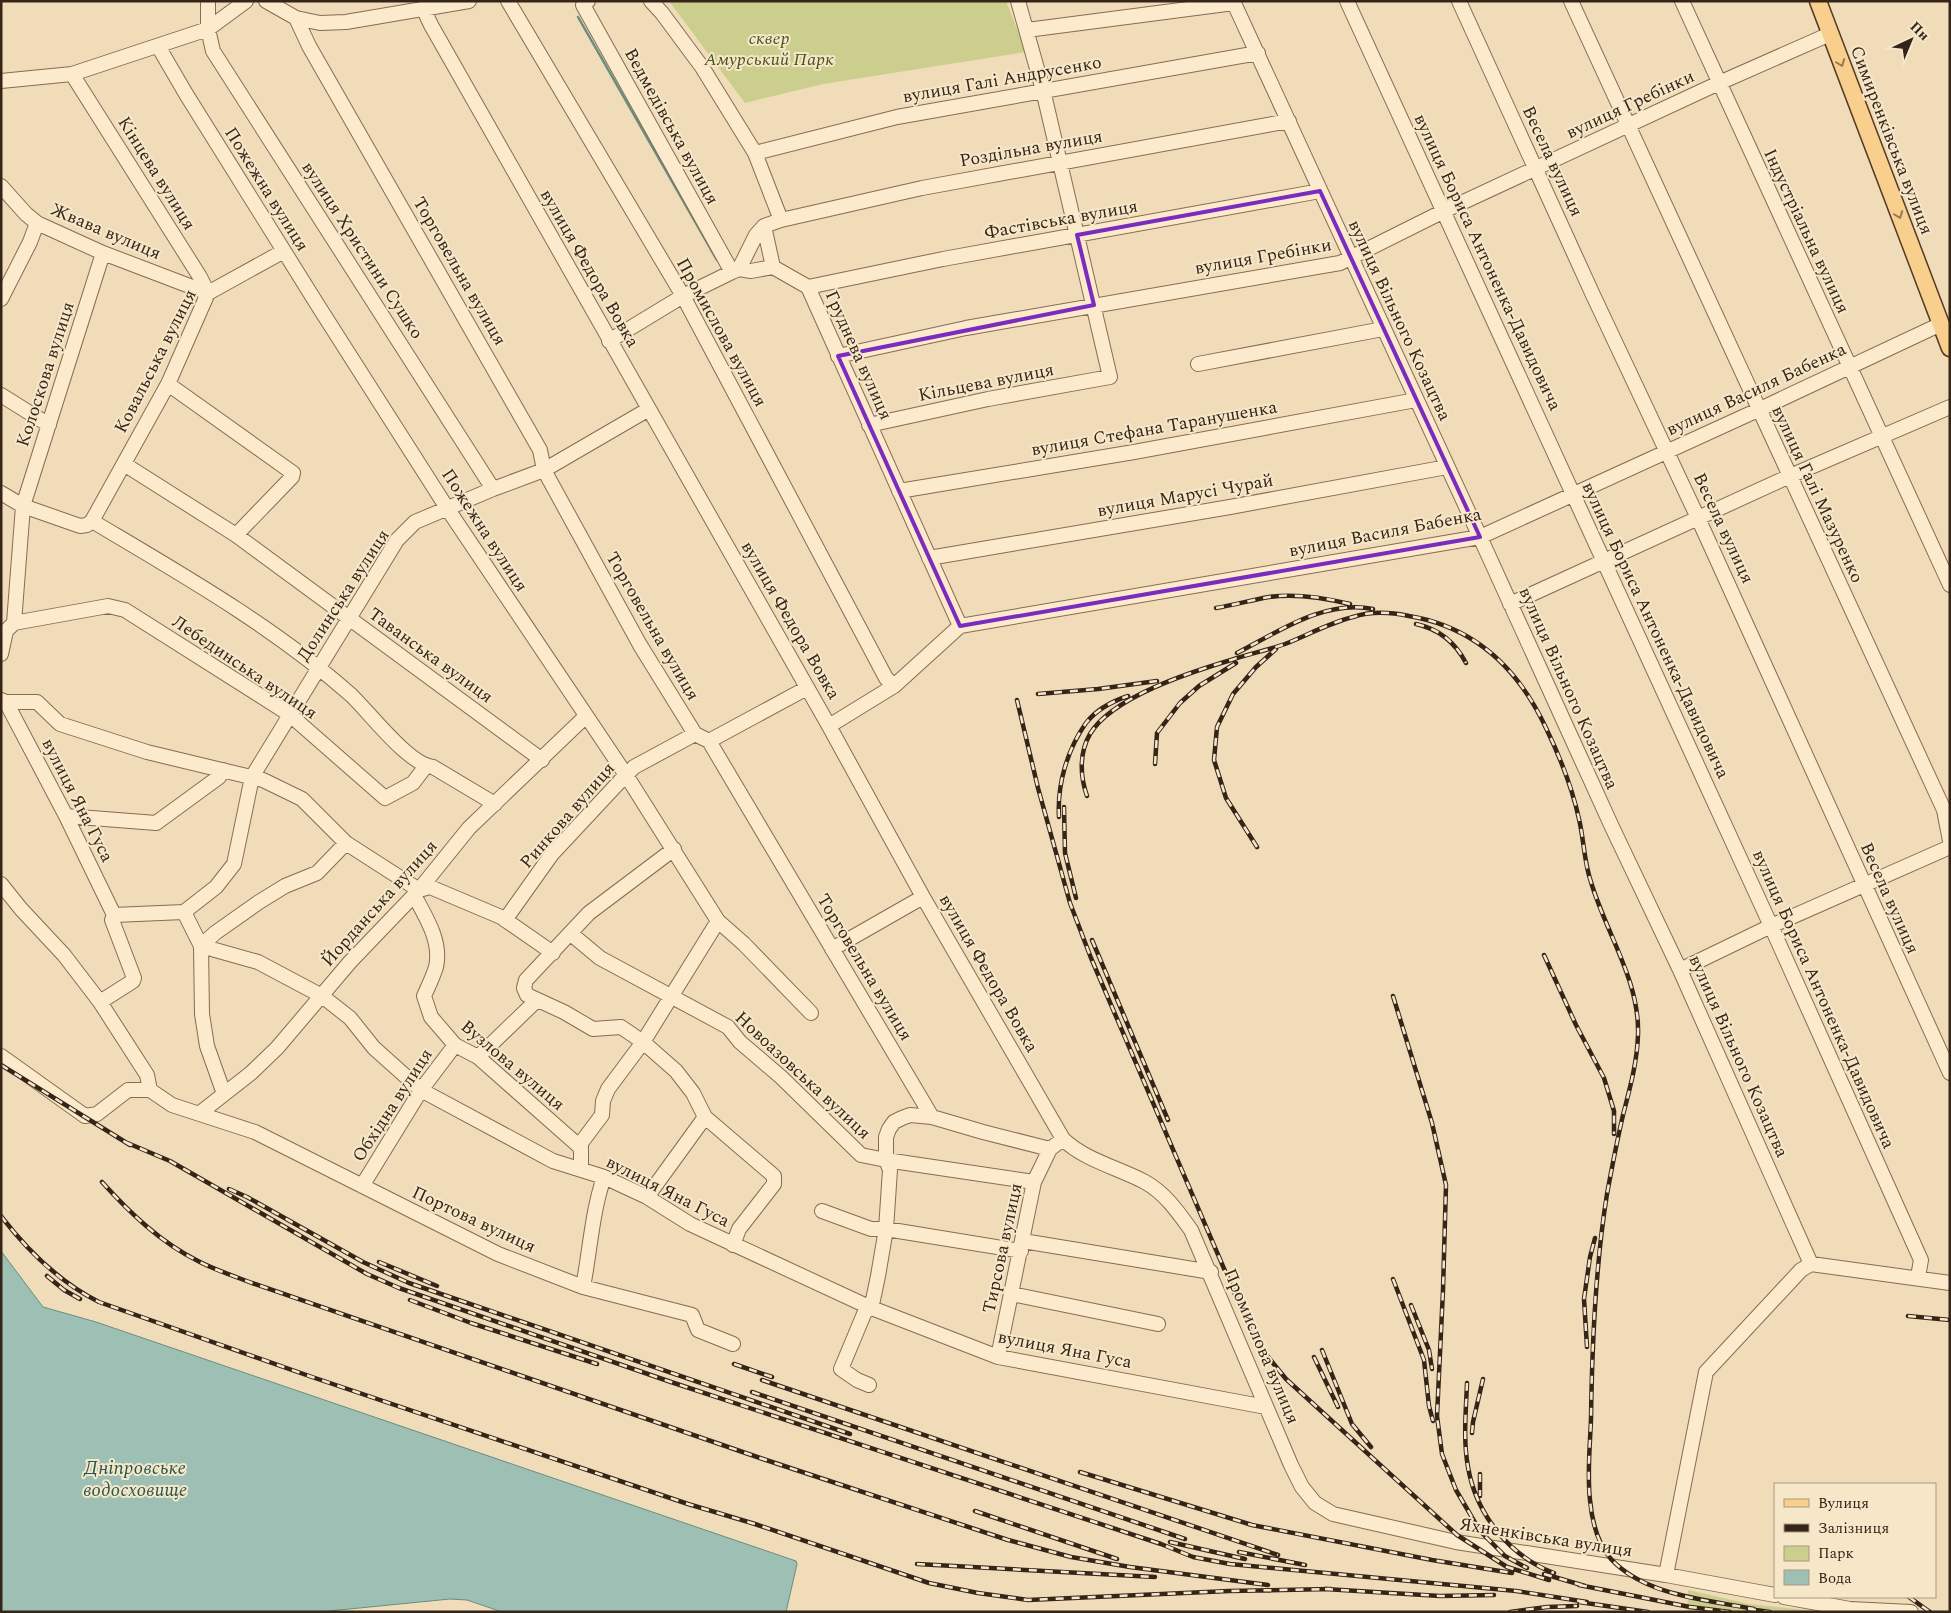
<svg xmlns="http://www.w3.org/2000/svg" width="1951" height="1613" font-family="Spectral,serif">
  <rect width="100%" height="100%" fill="#f0dcb9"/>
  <path fill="#cbce8d" d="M669 1H1006L1026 52 823 84 745 103Z
    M1688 1590 1749 1604 1824 1612H1687Z"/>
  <path fill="#9ec0b4" stroke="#668e81" d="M1 1251 43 1307 96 1322 796 1561 797 1564 786 1612H502L467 1600 450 1599 319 1612H1Z"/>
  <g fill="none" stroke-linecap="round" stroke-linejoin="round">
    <path stroke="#668e81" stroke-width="2.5" d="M578 17 717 260"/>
    <defs>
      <path id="minor" d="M208 1V29L213 51 493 489
        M266 1 296 18 320 23 346 22 469 1
        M508 1 683 296 886 678 894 686
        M588 1 583 5 732 272
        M651 1 662 13 702 67 755 153 781 220 764 226 773 267 808 287 960 626
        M1233 1 1480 537 1612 827 1680 970 1811 1264 1950 1283
        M1347 1 1771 926 1921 1260 1918 1277
        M1459 1 1593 295 1698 518 1950 1073
        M1571 1 1944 810 1950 841
        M1682 1 1950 585
        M423 8 431 25 829 726 923 897 1063 1139C1084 1160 1119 1168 1145 1182 1165 1193 1178 1212 1191 1230L1291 1465 1302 1487 1315 1503 1333 1514 1456 1542 1666 1575 1775 1595
        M296 18 309 46 540 450 544 470 640 645 695 734 709 741 932 1117 983 1132 1050 1149 1063 1139
        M1027 30 1234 3
        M158 46 186 94 317 304 447 508 626 775 718 921 744 944 811 1013
        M72 74 200 277 208 293
        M1 81 72 74 208 29 246 1
        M755 153 897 117 1258 53
        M1 186 26 214 37 223 103 253 208 293
        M781 220 922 188 1289 121
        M739 269 756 235 764 226
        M808 287 943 259 1320 191
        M1 299 30 242 37 223
        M609 341 683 296 732 272 739 269 751 271 773 267
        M838 356 966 328 1340 263 1444 211 1719 83 1830 34
        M1198 364 1383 329
        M168 384 293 473 292 477 236 535
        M1 395 49 425
        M869 425 988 399 1110 377 1043 90 1018 1
        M124 464 236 535 542 760
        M899 491 1134 452 1416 400
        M1 493 23 506 80 526 87 525 92 521 168 384 208 293 284 251
        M92 521C181 574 273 626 351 695 370 713 408 764 433 767L495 804
        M929 558 1230 507 1447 467
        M1510 604 1790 476 1950 407
        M14 623 108 606 125 610 289 714 385 798 413 783 426 766
        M1 654 6 631 14 623 23 506 103 253
        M1 700 6 702H37L60 724 147 752 263 780 302 799 346 843 419 890 430 887 501 917 553 953
        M6 702 66 816 114 915 184 912 201 946 258 962 322 996 350 1018 374 1048 421 1090 553 1161 604 1177 647 1197 690 1224 869 1307 998 1357 1266 1407
        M829 726 894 686 960 626 1480 537 1758 410 1941 324
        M709 741 807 688
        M66 816 156 823 219 777 223 770
        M674 849 589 913 526 980 524 988 527 995 564 1012 593 1029 621 1027 643 1042 676 1071 693 1093 705 1117 774 1176V1184L739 1229 733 1245
        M1 884 21 909 64 955 100 1002 147 1075 150 1090 172 1105 255 1132 498 1254 583 1287 692 1315 698 1330 733 1344
        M414 895C425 916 442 941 436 967 433 977 428 987 424 996L431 1017 455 1045 478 1057 580 1147
        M184 912 216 887 234 864 252 777 397 540 415 522 493 489 544 470 649 409
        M505 920 552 854 622 779 634 767 695 734
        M570 933 600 958 728 1027 740 1042 781 1077 861 1155 886 1160 1034 1182
        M832 949 923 897
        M1680 970 1771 926 1950 847
        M100 1002 133 981 134 978 112 920 114 915
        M1 1056 85 1116 97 1114 128 1090H150
        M478 1057 537 1000
        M224 1094 207 1046 202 1014 201 946 215 933 259 902 285 886 317 873 346 843
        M200 1113 251 1073 277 1048 350 962 419 890 469 828 586 716
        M581 1169V1143L602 1115 603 1101 608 1089 643 1042 718 921
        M362 1186 421 1090 455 1045
        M647 1197 705 1117
        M822 1211 871 1229H886L1021 1251
        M1023 1241 1211 1272
        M583 1287C590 1251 592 1212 604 1177
        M1012 1294 1158 1324
        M998 1357 1034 1182 1050 1149
        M869 1385 857 1380 841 1369 864 1314 873 1300 878 1276 886 1229 890 1170 886 1160V1137L889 1129 894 1122 902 1118 910 1115 932 1117
        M1666 1575 1706 1372 1801 1270 1811 1264
        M1784 1597 1850 1609 1911 1612"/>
      <path id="major" d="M1818 1 1950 348"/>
    </defs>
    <use href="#minor" stroke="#876b53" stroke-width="16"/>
    <use href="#major" stroke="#543a28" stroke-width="19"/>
    <use href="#minor" stroke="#fbeacc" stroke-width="14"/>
    <use href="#major" stroke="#f8cf8c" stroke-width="16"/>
    <defs>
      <path id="rail" d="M1216 608C1234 605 1252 600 1269 597 1296 593 1325 598 1350 604
        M1416 624C1439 629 1455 642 1466 663
        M1237 653C1278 632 1325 599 1373 609
        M1038 694 1098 689 1157 681
        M1017 700 1038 788 1070 903 1091 958 1255 1341 1286 1379 1457 1535 1507 1567 1549 1580
        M1155 764 1157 733 1180 703 1199 686 1236 663
        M1087 796C1080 776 1079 753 1090 734 1112 697 1191 672 1231 660 1249 654 1268 650 1285 644 1308 635 1329 623 1353 617 1371 611 1390 612 1409 616 1475 627 1518 668 1546 728 1560 757 1572 787 1579 819 1584 840 1584 862 1591 882 1606 933 1640 981 1638 1035 1637 1063 1630 1088 1623 1115 1617 1141 1612 1167 1607 1194 1595 1268 1592 1344 1591 1419 1590 1446 1587 1474 1590 1500 1592 1521 1597 1543 1611 1559 1645 1596 1708 1600 1754 1609
        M1064 807 1065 853 1076 898
        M1059 817C1057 785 1067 750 1086 723 1096 710 1113 701 1128 696
        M1257 847 1226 798 1214 760 1217 727 1233 694 1256 667 1276 649
        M1092 940 1168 1120
        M1544 955 1576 1025 1604 1078 1614 1111V1134
        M1393 996 1432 1123 1446 1185 1443 1290 1437 1416 1442 1454 1456 1490 1480 1531 1505 1556 1527 1568
        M1 1065 130 1145
        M125 1142 170 1161 367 1274 399 1288 671 1382 1161 1544 1193 1557 1230 1564 1516 1591 1587 1602
        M102 1182C130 1213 160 1242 198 1261 215 1270 234 1276 252 1283L763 1459 1008 1540 1071 1557 1130 1567 1268 1585
        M229 1189 247 1197 363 1262 409 1283 850 1434
        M1 1216C28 1251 59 1282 99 1302L312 1377 688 1504 755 1524 929 1583 978 1593 1028 1600 1229 1591 1331 1589
        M379 1262 437 1286
        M47 1276 64 1290 80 1299
        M1393 1279 1424 1360 1429 1406 1433 1421
        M410 1300 471 1323 597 1364
        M1411 1305 1429 1350 1432 1369
        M1908 1316 1950 1320
        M1587 1347 1584 1299 1590 1257 1595 1238
        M1322 1350 1352 1424 1371 1447
        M1314 1357 1338 1407
        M734 1364 772 1377
        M762 1380 1278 1555
        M1467 1383C1466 1410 1463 1440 1468 1467 1476 1514 1509 1556 1554 1573
        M752 1392 1185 1539
        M1472 1433 1473 1422 1483 1379
        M1080 1472 1252 1525 1432 1560 1512 1573
        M1480 1474V1496
        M975 1511 1117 1559
        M1170 1542 1245 1559
        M1239 1552 1305 1565
        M917 1564 1155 1577
        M1544 1574 1585 1586
        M1579 1585 1690 1607 1730 1612
        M1325 1589 1440 1596 1494 1595
        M1909 1597 1930 1612
        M1579 1602 1648 1612
        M1748 1609 1770 1612
        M1510 1612 1547 1607 1577 1606"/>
    </defs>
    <use href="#rail" stroke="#352519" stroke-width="4.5"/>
    <use href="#rail" stroke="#f7e7c9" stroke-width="2.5" stroke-dasharray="8" stroke-linecap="butt"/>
  </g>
  <defs><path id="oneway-chevron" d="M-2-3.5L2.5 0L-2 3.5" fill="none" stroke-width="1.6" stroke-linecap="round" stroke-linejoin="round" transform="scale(1.25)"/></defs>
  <g stroke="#967a52">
    <use href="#oneway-chevron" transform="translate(1841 63) rotate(69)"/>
    <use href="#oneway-chevron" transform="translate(1899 215) rotate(69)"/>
  </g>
  <path fill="none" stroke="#7b2cbf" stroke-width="4" stroke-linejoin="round" d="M1320 191 1480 537 960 626 838 356 1094 305 1077 235Z"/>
  <g text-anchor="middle" stroke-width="4" stroke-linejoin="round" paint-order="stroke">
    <g font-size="18" font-style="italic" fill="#49531e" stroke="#f7e7c9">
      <text x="769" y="44">сквер<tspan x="769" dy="21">Амурський Парк</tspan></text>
    </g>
    <g font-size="18" fill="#352519" stroke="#f7e7c9">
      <text transform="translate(1002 79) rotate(-10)" y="6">вулиця Галі Андрусенко</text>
      <text transform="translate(1630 104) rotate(-25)" y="6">вулиця Гребінки</text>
      <text transform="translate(672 126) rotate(61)" y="6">Ведмедівська вулиця</text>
      <text transform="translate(1892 140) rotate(69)" y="6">Симиренківська вулиця</text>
      <text transform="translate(1031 148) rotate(-10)" y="6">Роздільна вулиця</text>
      <text transform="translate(1553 161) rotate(65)" y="6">Весела вулиця</text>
      <text transform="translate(157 173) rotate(58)" y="6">Кінцева вулиця</text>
      <text transform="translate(267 189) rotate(58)" y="6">Пожежна вулиця</text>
      <text transform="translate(1061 219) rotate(-10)" y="6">Фастівська вулиця</text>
      <text transform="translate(106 231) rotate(23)" y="6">Жвава вулиця</text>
      <text transform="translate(1807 231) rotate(65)" y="6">Індустріальна вулиця</text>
      <text transform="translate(363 250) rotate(57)" y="6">вулиця Христини Сушко</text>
      <text transform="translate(1263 256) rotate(-10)" y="6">вулиця Гребінки</text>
      <text transform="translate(1488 262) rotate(65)" y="6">вулиця Бориса Антоненка-Давидовича</text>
      <text transform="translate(590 268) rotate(60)" y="6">вулиця Федора Вовка</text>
      <text transform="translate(460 271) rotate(60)" y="6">Торговельна вулиця</text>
      <text transform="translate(1400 320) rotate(65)" y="6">вулиця Вільного Козацтва</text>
      <text transform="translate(722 332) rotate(61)" y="6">Промислова вулиця</text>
      <text transform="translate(859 355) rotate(66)" y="6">Груднева вулиця</text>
      <text transform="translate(155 361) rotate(-63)" y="6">Ковальська вулиця</text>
      <text transform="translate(45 374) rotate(-72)" y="6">Колоскова вулиця</text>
      <text transform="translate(986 382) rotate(-11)" y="6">Кільцева вулиця</text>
      <text transform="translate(1756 389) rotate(-25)" y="6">вулиця Василя Бабенка</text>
      <text transform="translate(1154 428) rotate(-10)" y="6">вулиця Стефана Таранушенка</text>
      <text transform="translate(1818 494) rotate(65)" y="6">вулиця Галі Мазуренко</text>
      <text transform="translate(1185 495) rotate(-10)" y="6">вулиця Марусі Чурай</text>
      <text transform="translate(1724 528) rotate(65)" y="6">Весела вулиця</text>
      <text transform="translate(485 530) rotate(57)" y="6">Пожежна вулиця</text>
      <text transform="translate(1385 532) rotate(-11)" y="6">вулиця Василя Бабенка</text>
      <text transform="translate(343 595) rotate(-57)" y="6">Долинська вулиця</text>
      <text transform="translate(791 620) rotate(60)" y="6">вулиця Федора Вовка</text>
      <text transform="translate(653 626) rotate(60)" y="6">Торговельна вулиця</text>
      <text transform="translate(1656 630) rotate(65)" y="6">вулиця Бориса Антоненка-Давидовича</text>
      <text transform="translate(431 655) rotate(36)" y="6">Таванська вулиця</text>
      <text transform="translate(245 667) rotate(34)" y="6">Лебединська вулиця</text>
      <text transform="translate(1569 688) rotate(66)" y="6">вулиця Вільного Козацтва</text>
      <text transform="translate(78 800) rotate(63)" y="6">вулиця Яна Гуса</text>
      <text transform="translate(567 815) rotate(-49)" y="6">Ринкова вулиця</text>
      <text transform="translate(1890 898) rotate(66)" y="6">Весела вулиця</text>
      <text transform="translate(379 903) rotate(-48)" y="6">Йорданська вулиця</text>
      <text transform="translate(865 967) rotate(59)" y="6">Торговельна вулиця</text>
      <text transform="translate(989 973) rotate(60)" y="6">вулиця Федора Вовка</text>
      <text transform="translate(1824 999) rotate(66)" y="6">вулиця Бориса Антоненка-Давидовича</text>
      <text transform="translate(1739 1056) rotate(66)" y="6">вулиця Вільного Козацтва</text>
      <text transform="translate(513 1065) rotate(40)" y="6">Вузлова вулиця</text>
      <text transform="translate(803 1075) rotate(43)" y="6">Новоазовська вулиця</text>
      <text transform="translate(392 1105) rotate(-57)" y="6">Обхідна вулиця</text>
      <text transform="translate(668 1191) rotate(27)" y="6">вулиця Яна Гуса</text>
      <text transform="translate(474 1219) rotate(25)" y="6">Портова вулиця</text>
      <text transform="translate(1002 1248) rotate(-78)" y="6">Тирсова вулиця</text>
      <text transform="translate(1262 1346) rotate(67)" y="6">Промислова вулиця</text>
      <text transform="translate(1065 1349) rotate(11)" y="6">вулиця Яна Гуса</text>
      <text transform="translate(1546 1537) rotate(9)" y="6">Яхненківська вулиця</text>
    </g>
    <g font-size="19" font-style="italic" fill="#275650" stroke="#f7e7c9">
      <text x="135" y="1474">Дніпровське<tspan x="135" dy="22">водосховище</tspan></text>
    </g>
  </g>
  <rect width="1951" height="1613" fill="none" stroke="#352519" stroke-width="5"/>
  <rect x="1774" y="1483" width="162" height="115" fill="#f7e7c9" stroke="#a99983"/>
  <rect x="1784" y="1499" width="25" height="8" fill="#f8cf8c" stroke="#a99983"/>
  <text x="1818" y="1508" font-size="15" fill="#352519">Вулиця</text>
  <rect x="1784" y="1524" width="25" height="8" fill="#352519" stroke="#a99983"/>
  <text x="1818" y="1533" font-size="15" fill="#352519">Залізниця</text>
  <rect x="1784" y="1546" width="25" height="15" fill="#cbce8d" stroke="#a99983"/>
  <text x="1818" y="1558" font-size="15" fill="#352519">Парк</text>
  <rect x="1784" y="1570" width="25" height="15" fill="#9ec0b4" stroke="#a99983"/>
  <text x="1818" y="1583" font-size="15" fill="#352519">Вода</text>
  <g transform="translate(1911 40) rotate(44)" stroke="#f7e7c9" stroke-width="4" paint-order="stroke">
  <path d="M0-4L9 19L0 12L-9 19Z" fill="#352519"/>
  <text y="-8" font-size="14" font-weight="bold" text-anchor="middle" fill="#352519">Пн</text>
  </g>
</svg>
